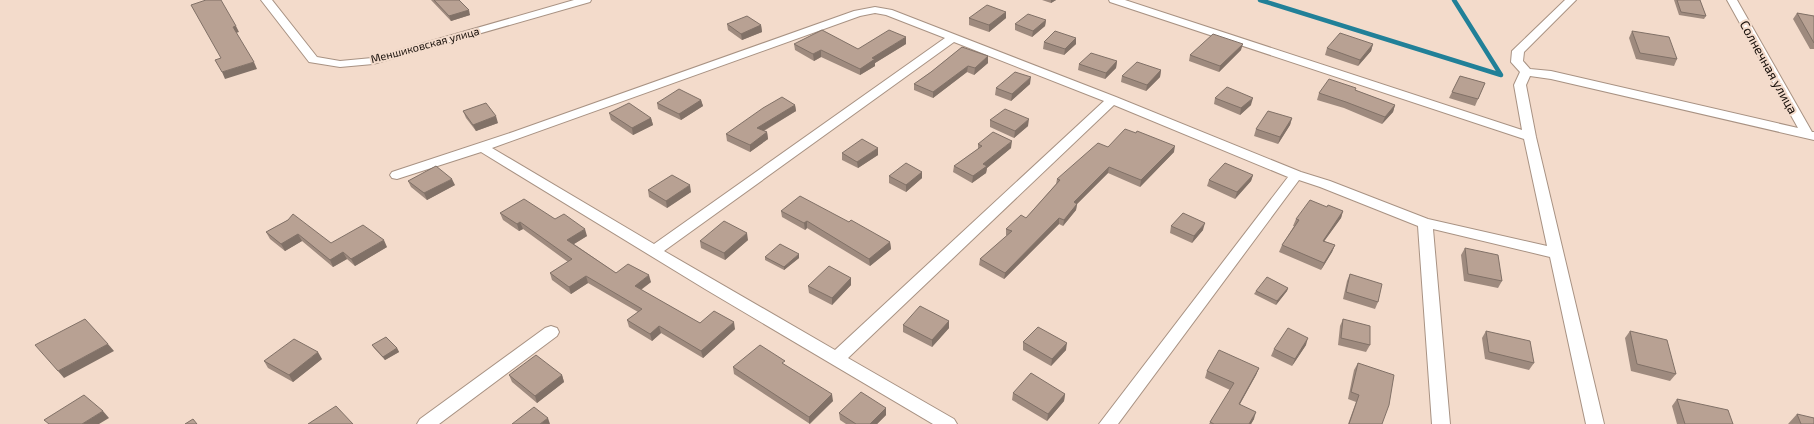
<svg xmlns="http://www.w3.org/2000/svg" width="1814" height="424" font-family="'Exo 2',sans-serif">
  <rect width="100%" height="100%" fill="#f3dbcb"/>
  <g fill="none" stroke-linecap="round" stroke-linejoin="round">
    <path stroke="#218098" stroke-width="4.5" d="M1260 0 1501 75 1454 0"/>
    <defs>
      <path id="street" d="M261 0H272L317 57 340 61 372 58 574 0H591L590 2 373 64 340 67 309 62Z
        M1109 0H1125L1522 130 1514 85 1520 72 1511 62 1512 51 1565 0H1576L1524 52 1523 61 1530 69 1551 71 1798 128 1727 0H1737L1812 132H1814V140L1551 79 1530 76 1526 85 1536 137 1604 424H1586L1550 257 1433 229 1450 424H1432L1418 226 1320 187 1299 180 1118 424H1099L1288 177 1114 105 848 358 954 419 957 424H933L705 289 481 152 397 179 392 178 390 175 392 172 513 132 854 11 875 7 892 10 1116 97 1301 172 1330 181 1428 219 1547 246 1524 139 1110 2ZM875 13 886 15 945 38 654 244 492 148 860 16ZM954 42 1104 101 835 350 664 251Z
        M551 326 557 328 559 332 557 336 439 424H417L420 419 545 328Z"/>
    </defs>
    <use href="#street" stroke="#a89283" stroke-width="2"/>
    <use href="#street" fill="#fff" fill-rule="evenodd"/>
  </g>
  <path fill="#9e8a7e" d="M431 0H459L470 15 451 21Z
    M1042 0H1056L1051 3Z
    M1674 0H1700L1706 16 1704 19 1679 15Z
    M1006 12V18L989 32 969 25V18Z
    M1797 13 1814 16V49H1810L1793 19Z
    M1046 20 1045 26 1032 37 1015 30V24Z
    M727 24 761 25 762 32 742 40 728 30Z
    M1632 31 1677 59 1674 66 1636 59 1629 38Z
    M1044 42 1076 44 1064 55 1043 49Z
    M794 44 858 49 906 44 875 63V66L860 75 821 57 814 61 795 50Z
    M1373 44 1371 51 1358 66 1325 55 1327 48Z
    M962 47 988 63 974 75 967 72 933 98 914 90V84L931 72Z
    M1241 50 1219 72 1189 61 1190 55Z
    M1117 61 1116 68 1105 79 1078 70 1079 64Z
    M1161 70 1160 77 1146 91 1121 82 1122 76Z
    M1460 76 1485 83 1475 106 1449 98Z
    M1030 84 1011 101 995 95 996 88Z
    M1355 90 1395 105 1393 112 1382 124 1344 108 1317 100 1319 93Z
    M1215 98 1251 105 1240 115 1214 104Z
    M701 100 703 106 681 120 658 109 657 103Z
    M795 105 796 111 764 131 767 132 768 139 750 152 727 141 726 134Z
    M463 111 498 123 476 131 466 118Z
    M609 113 651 118 653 125 633 135 611 120Z
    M1292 118 1290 125 1278 144 1254 136 1256 129Z
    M990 120 1028 126 1014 138 990 127Z
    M978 144 1011 148 987 168 986 173 972 183 953 172 954 166 978 149Z
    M1108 147 1174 152 1140 187 1108 173 1077 204 1076 210 1063 226 1059 224 1004 279 979 265 980 259 1007 236 1006 235V229L1026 218 1056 184 1057 179Z
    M842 153 878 155 858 168 842 160Z
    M922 172V178L906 192 889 183V176Z
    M1253 175 1251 181 1235 199 1207 186 1209 180Z
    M408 181 455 185 427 200 411 187Z
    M648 190 691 192 667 208 649 197Z
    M1327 207 1343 211 1341 218 1324 241 1335 245 1332 252 1321 270 1279 252 1282 245 1294 226H1293L1296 219Z
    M781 211 849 222 890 242 891 249 870 266 807 228 805 230 782 217Z
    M500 213 555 219 587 236 574 244 616 273 651 282 641 290 700 323 735 329 703 358 661 333 652 341 629 327 627 320 638 312 588 283 571 294 552 280 550 273 568 262 523 229 519 231 503 220Z
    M288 220 331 243 387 247 355 266 347 259 333 267 302 241 285 251 270 239 266 232Z
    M1171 226 1203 230 1192 243 1170 233Z
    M748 240 725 260 701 248 700 241Z
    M1465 248 1502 281 1498 288 1464 281 1461 255Z
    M765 257 799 258 784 270 765 260Z
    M1350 274 1378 302 1375 309 1343 299 1347 281Z
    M851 278V285L832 305 809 293 808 286Z
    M1288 288 1287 291 1276 305 1254 294 1256 291Z
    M1343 319 1370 345 1366 352 1338 345 1340 326Z
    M949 321V328L932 347 903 332V325Z
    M1486 331 1534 363 1529 370 1485 359 1482 338Z
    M1630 331 1676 374 1670 381 1631 371 1625 338Z
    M1023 342 1066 350 1051 366 1023 350Z
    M372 345 397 348 399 352 385 360 374 348Z
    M1306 345 1292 366 1271 356 1274 349Z
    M322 359 293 382 268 368 264 361Z
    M1358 363 1382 424H1348L1356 402 1348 399 1354 370Z
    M785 365 833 401 810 424 734 374 733 367Z
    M1259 368 1256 375 1240 404 1254 419 1251 424H1209L1230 390 1205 378 1207 371Z
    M509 375H562L564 382 537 403 512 382Z
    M1013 393 1065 394 1064 401 1047 421 1012 400Z
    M1677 399 1733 424H1677L1672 406Z
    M839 413 886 415 877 424H846L840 420Z
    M1797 414 1814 424H1788Z"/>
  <path fill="#817167" d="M1051 0H1056L1051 3Z
    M469 10 470 15 451 21 449 16Z
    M1006 12V18L989 32V25Z
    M1046 20 1045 26 1032 37 1033 31Z
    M761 25 762 32 742 40 741 34Z
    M236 26 239 32 236 33 233 27Z
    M906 37V44L875 63V66L860 75V69L872 58Z
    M1076 38V44L1064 55 1065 49Z
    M1243 44 1241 50 1219 72 1220 66Z
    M1373 44 1371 51 1358 66 1360 60Z
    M821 50V57L814 61 813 54Z
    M988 56V63L974 75 975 68Z
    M1117 61 1116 68 1105 79 1106 73Z
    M254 62 257 69 225 79 222 72Z
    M968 66 967 72 933 98V92Z
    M1161 70 1160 77 1146 91 1147 85Z
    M1031 77 1030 84 1011 101 1012 94Z
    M1253 98 1251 105 1240 115 1241 108Z
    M701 100 703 106 681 120 679 114Z
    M795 105 796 111 758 134 757 128Z
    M1395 105 1393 112 1382 124 1385 117Z
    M496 116 498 123 476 131 473 125Z
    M651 118 653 125 633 135 632 128Z
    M1292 118 1290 125 1278 144 1280 137Z
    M1029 119 1028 126 1014 138 1015 131Z
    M767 132 768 139 750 152V145Z
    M1012 141 1011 148 987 168 986 173 972 183 973 176 983 164Z
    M1175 146 1174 152 1140 187 1141 180Z
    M878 148V155L858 168 857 162Z
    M1109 167 1108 173 1077 204 1076 210 1063 226 1064 220 1074 202Z
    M922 172V178L906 192V185Z
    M1253 175 1251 181 1235 199 1237 192Z
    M452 179 455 185 427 200 424 193Z
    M690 185 691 192 667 208 666 201Z
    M1343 211 1341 218 1320 247 1323 241Z
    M1059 218V224L1004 279 1005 273Z
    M807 221V228L805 230 804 223Z
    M520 222 523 229 519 231 517 224Z
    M1205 223 1203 230 1192 243 1194 236Z
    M585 229 587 236 569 247 567 240Z
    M747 233 748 240 725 260 724 253Z
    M298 234 302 241 285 251 281 244Z
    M384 240 387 247 355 266 351 259Z
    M890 242 891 249 870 266 869 259Z
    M1335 245 1332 252 1321 270 1324 263Z
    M343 252 347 259 333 267 330 260Z
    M799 254V258L784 270V267Z
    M649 275 651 282 636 293 635 286Z
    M586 276 588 283 571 294 569 287Z
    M851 278V285L832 305V298Z
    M1288 288 1287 291 1276 305 1277 301Z
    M949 321V328L932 347V340Z
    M734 322 735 329 703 358 701 351Z
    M659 326 661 333 652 341 650 334Z
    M1308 338 1306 345 1292 366 1295 359Z
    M1067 343 1066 350 1051 366 1052 359Z
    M108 344 114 351 64 378 58 371Z
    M397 348 399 352 385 360 383 357Z
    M318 352 322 359 293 382 289 375Z
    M1259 368 1256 375 1236 411 1239 404Z
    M562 375 564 382 537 403 535 396Z
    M832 394 833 401 809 424V417Z
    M1065 394 1064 401 1047 421 1048 414Z
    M886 408V415L877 424H870Z
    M103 411 109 418 99 424H82Z
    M1256 412 1254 419 1251 424H1249Z
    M548 418 550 424H540Z"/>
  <path fill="#b8a193" stroke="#817167" d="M206 0H221L236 26 233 27 254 62 222 72 215 60 221 58 191 5Z
    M434 0H459L469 10 449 16Z
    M1677 0H1700L1706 16 1681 12Z
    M987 5 1006 12 989 25 969 18Z
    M1797 13 1814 16V43Z
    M1028 14 1046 20 1033 31 1015 24Z
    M747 16 761 25 741 34 727 24Z
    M822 30 858 49 889 30 906 37 872 58 875 59 860 69 821 50 813 54 794 44Z
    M1055 31 1076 38 1065 49 1044 42Z
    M1632 31 1669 37 1677 59 1640 53Z
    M1340 33 1373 44 1360 60 1327 48Z
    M1213 34 1243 44 1220 66 1190 55Z
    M962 47 988 56 975 68 968 66 933 92 914 84 931 72Z
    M1091 53 1117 61 1106 73 1079 64Z
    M1137 62 1161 70 1147 85 1122 76Z
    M1015 72 1031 77 1012 94 996 88Z
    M1460 76 1485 83 1478 99 1452 92Z
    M1329 79 1356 88 1355 90 1395 105 1385 117 1346 102 1319 93Z
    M1227 87 1253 98 1241 108 1215 98Z
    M679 89 701 100 679 114 657 103Z
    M782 97 795 105 757 128 767 132 750 145 726 134 763 108Z
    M486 103 496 116 473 125 463 111Z
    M629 103 651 118 632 128 609 113Z
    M1005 109 1029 119 1015 131 990 120Z
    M1268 111 1292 118 1280 137 1256 129Z
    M1125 129 1136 133 1137 131 1175 146 1141 180 1109 167 1074 202 1077 204 1064 220 1059 218 1005 273 980 259 1012 231 1006 229 1021 215 1026 218 1060 180 1057 179 1098 143 1108 147Z
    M993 132 1012 141 983 164 987 166 973 176 954 166 982 146 978 144Z
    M862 139 878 148 857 162 842 153Z
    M906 163 922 172 906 185 889 176Z
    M1225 163 1253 175 1237 192 1209 180Z
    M436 166 452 179 424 193 408 181Z
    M672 175 690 185 666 201 648 190Z
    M800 196 849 222 851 220 890 242 869 259 807 221 804 223 781 211Z
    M524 199 555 219 564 214 585 229 567 240 616 273 628 264 649 275 635 286 700 323 714 311 734 322 701 351 659 326 650 334 627 320 642 309 586 276 569 287 550 273 572 259 520 222 517 224 500 213Z
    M1310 200 1327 207 1328 205 1343 211 1323 241 1335 245 1324 263 1282 245 1299 220 1296 219Z
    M1183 213 1205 223 1194 236 1171 226Z
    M293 214 331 243 363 225 384 240 351 259 343 252 330 260 298 234 281 244 266 232 288 220Z
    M724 221 747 233 724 253 700 241Z
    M780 244 799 254 784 267 765 257Z
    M1465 248 1498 255 1502 281 1468 274Z
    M829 266 851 278 832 298 808 286Z
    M1350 274 1382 284 1378 302 1346 292Z
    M1267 277 1288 288 1277 301 1256 291Z
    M920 306 949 321 932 340 903 325Z
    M85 319 108 344 58 371 35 345Z
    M1343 319 1370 326V345L1341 338Z
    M1038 327 1067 343 1052 359 1023 342Z
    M1288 328 1308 338 1295 359 1274 349Z
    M1486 331 1530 341 1534 363 1489 352Z
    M1630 331 1667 340 1676 374 1637 364Z
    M386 337 397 348 383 357 372 345Z
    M294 339 318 352 289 375 264 361Z
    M760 345 785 361 782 363 832 394 809 417 733 367Z
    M1219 350 1259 368 1239 404 1256 412 1249 424H1214L1210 422 1234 383 1207 371Z
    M536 355 562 375 535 396 509 375Z
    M1358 363 1394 375 1389 405 1382 424H1349L1359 395 1351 392Z
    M1031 373 1065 394 1048 414 1013 393Z
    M861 392 886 408 870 424H856L839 413Z
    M84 395 103 411 82 424H49L44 420Z
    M1677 399 1728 410 1733 424H1685Z
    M336 406 353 424H308Z
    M534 407 548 418 540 424H512Z
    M1797 414 1814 418V424H1801Z
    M193 419 197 424H185Z"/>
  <g text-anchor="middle" stroke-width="4" stroke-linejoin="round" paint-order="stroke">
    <g font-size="11" fill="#150d08" stroke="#f3dbcb">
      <text transform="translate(425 45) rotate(-15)" y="4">Меншиковская улица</text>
    </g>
    <g font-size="13" fill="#150d08" stroke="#f3dbcb">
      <text transform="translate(1769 67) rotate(61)" y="5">Солнечная улица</text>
    </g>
  </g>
</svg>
